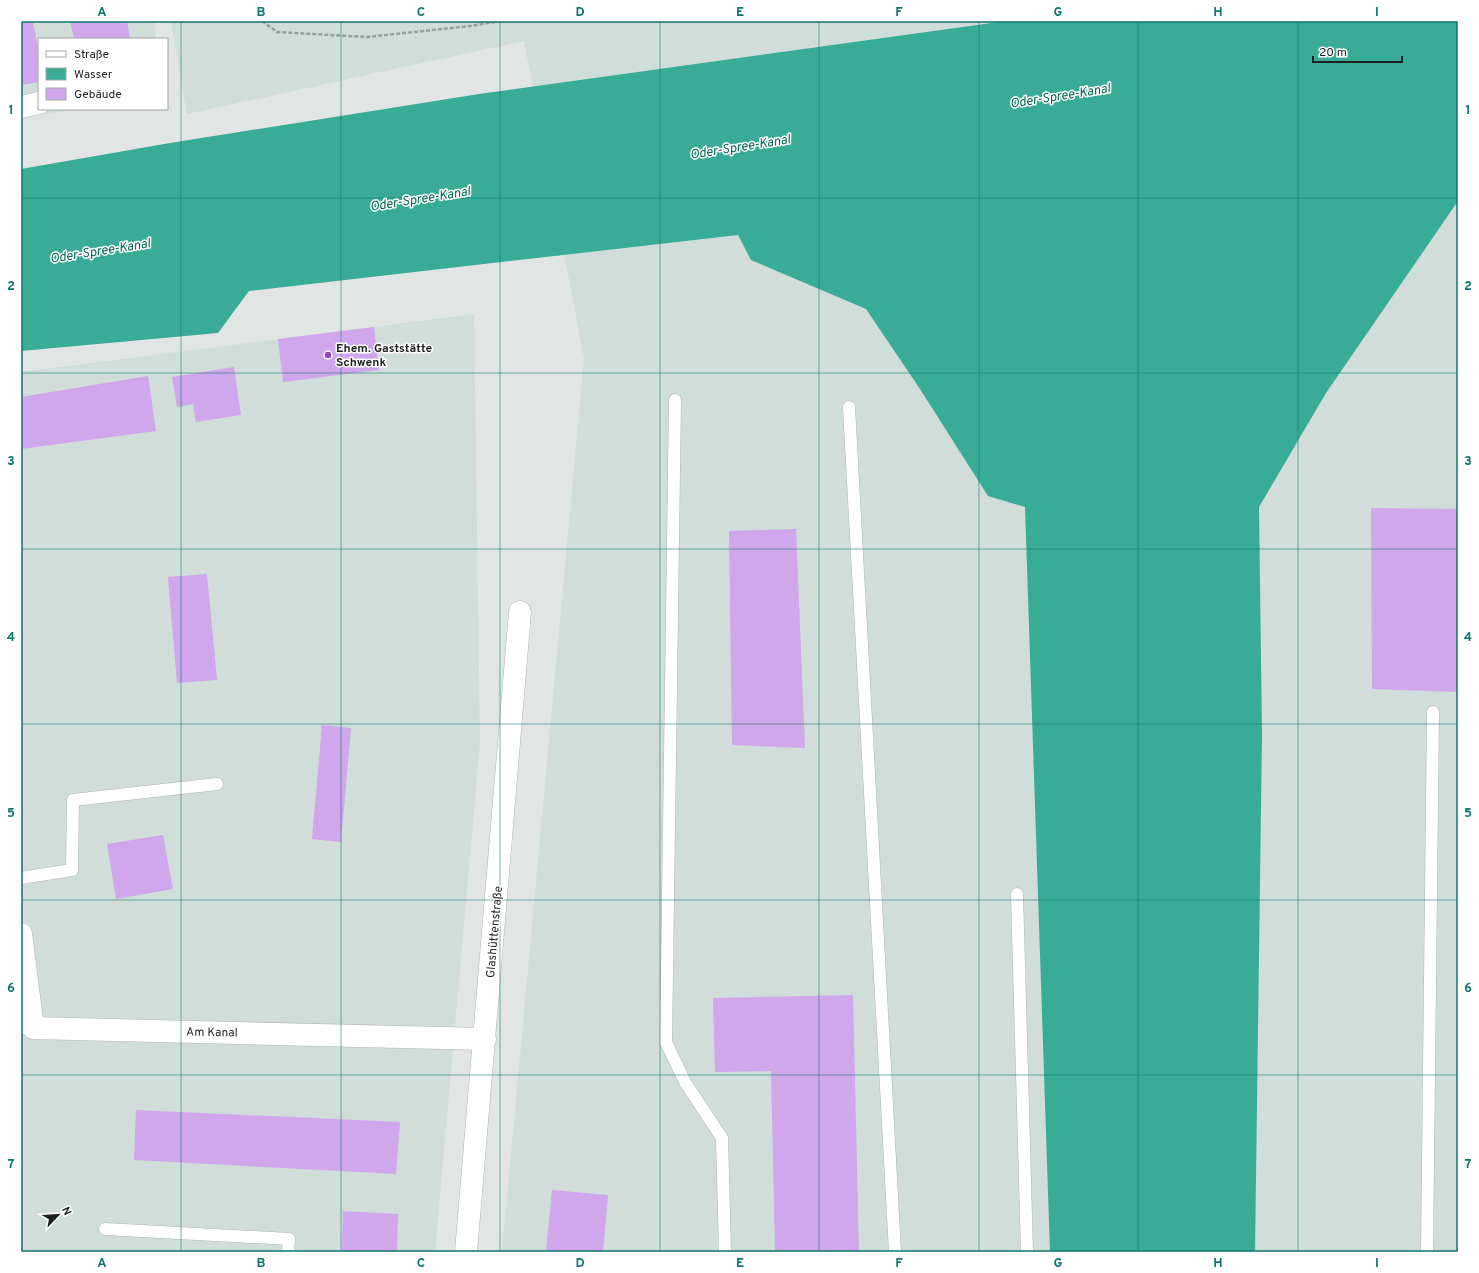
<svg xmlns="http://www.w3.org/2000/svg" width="1479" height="1273" font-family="Overpass,sans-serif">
  <rect width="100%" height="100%" fill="#e1e6e5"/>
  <path fill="#d0ddd9" d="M21 21H154L156 39H39V109H77L21 118Z
    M171 21H1458V1252H502L584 359 524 41 187 114Z
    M474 314 480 744 435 1252H21V372Z"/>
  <path fill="#38ac96" d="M1006 21H1458V201L1326 393 1259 507 1262 735 1255 1252H1050L1025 507 988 496 920 389 866 309 751 260 738 235 249 291 218 333 21 351V169L170 143 479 94Z"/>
  <path fill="#d0a6ec" d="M21 21H33L39 55V82L21 85Z
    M70 21H127L130 39H74Z
    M374 327 379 370 283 382 278 339Z
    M234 367 241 415 196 422 193 404 177 407 172 377Z
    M148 376 156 431 21 449V397Z
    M1371 508 1458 509V692L1372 689Z
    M796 529 805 748 732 745 729 531Z
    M207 574 217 680 177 683 168 577Z
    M322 725 351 728 341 842 312 839Z
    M163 835 173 889 116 899 107 844Z
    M853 995 859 1252H775L771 1071 715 1072 713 998Z
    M136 1110 400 1122 396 1174 134 1160Z
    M552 1190 608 1195 603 1252H546Z
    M343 1211 398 1214 397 1252H342Z"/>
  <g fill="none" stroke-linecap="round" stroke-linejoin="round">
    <defs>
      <path id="service" d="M675 400 666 1042 685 1082 722 1138 725 1252
        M849 407 895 1252
        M21 878 72 870 73 800 217 784
        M1017 894 1027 1252
        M105 1229 289 1239 288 1252
        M1427 1252 1433 712"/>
      <path id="minor" d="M21 107 39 103
        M21 934 33 1028 485 1039
        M466 1252 520 612"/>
    </defs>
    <use href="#service" stroke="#b1b5b4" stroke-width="13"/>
    <use href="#minor" stroke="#b1b5b4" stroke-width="23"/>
    <path stroke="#9a9e9d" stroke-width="2.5" stroke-dasharray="4 2" stroke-linecap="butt" d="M262 21 277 32 367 37 470 26 501 21"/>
    <use href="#service" stroke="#fff" stroke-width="12"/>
    <use href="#minor" stroke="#fff" stroke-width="22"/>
  </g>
  <path fill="none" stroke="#0f766e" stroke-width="1" stroke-opacity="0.55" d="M181 21V1252M341 21V1252M500 21V1252M660 21V1252M819 21V1252M979 21V1252M1138 21V1252M1298 21V1252M21 198H1458M21 373H1458M21 549H1458M21 724H1458M21 900H1458M21 1075H1458"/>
  <circle fill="#9046b8" stroke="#fff" stroke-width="1.5" cx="328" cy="355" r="4"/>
  <g text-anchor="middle" stroke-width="3" stroke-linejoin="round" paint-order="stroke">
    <g font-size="12" font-weight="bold" fill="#1e201f" stroke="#fff" text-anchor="start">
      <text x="336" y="352">Ehem. Gaststätte<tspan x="336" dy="14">Schwenk</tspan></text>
    </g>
    <g font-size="12" fill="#1e201f" stroke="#fff">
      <text transform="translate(494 932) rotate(-85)" y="4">Glashüttenstraße</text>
      <text transform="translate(212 1032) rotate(1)" y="4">Am Kanal</text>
    </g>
    <g font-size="13" font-style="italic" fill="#006353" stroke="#fff">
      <text transform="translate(1060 95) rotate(-9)" y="5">Oder-Spree-Kanal</text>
      <text transform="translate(740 146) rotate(-9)" y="5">Oder-Spree-Kanal</text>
      <text transform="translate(420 198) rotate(-9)" y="5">Oder-Spree-Kanal</text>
      <text transform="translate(100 250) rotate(-9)" y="5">Oder-Spree-Kanal</text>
    </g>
  </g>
  <rect width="1479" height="1273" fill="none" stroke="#ffffff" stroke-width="44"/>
  <rect x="38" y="38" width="130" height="72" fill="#ffffff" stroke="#a5a6a5"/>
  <rect x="46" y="51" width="20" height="6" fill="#ffffff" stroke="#a5a6a5"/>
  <text x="74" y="58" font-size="12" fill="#1e201f">Straße</text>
  <rect x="46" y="68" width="20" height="12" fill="#38ac96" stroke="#a5a6a5"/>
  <text x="74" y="78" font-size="12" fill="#1e201f">Wasser</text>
  <rect x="46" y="88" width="20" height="12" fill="#d0a6ec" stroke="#a5a6a5"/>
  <text x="74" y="98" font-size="12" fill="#1e201f">Gebäude</text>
  <g transform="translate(58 1215) rotate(65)" stroke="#ffffff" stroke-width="3" paint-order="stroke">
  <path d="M0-3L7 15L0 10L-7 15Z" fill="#1e201f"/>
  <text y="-6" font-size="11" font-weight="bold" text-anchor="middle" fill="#1e201f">N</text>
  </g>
  <path d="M1313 56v6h89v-6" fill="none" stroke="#1e201f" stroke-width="2"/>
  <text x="1319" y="56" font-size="12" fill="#1e201f" stroke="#ffffff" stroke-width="3" paint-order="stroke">20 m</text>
  <rect x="22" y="22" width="1435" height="1229" fill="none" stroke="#0f766e" stroke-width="1.5"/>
  <g font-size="13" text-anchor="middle" font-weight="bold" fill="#0f766e">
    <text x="102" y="16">A</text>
    <text x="261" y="16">B</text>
    <text x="421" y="16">C</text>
    <text x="580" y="16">D</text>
    <text x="740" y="16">E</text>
    <text x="899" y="16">F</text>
    <text x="1058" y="16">G</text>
    <text x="1218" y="16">H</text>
    <text x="1377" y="16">I</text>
    <text x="11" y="114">1</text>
    <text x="1468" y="114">1</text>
    <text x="11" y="290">2</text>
    <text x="1468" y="290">2</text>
    <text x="11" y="465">3</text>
    <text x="1468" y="465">3</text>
    <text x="11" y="641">4</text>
    <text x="1468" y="641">4</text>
    <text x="11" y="817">5</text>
    <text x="1468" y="817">5</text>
    <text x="11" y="992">6</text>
    <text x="1468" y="992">6</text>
    <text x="11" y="1168">7</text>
    <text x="1468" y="1168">7</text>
    <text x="102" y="1267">A</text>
    <text x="261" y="1267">B</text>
    <text x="421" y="1267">C</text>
    <text x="580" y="1267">D</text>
    <text x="740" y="1267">E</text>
    <text x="899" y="1267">F</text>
    <text x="1058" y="1267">G</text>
    <text x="1218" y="1267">H</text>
    <text x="1377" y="1267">I</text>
  </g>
</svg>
